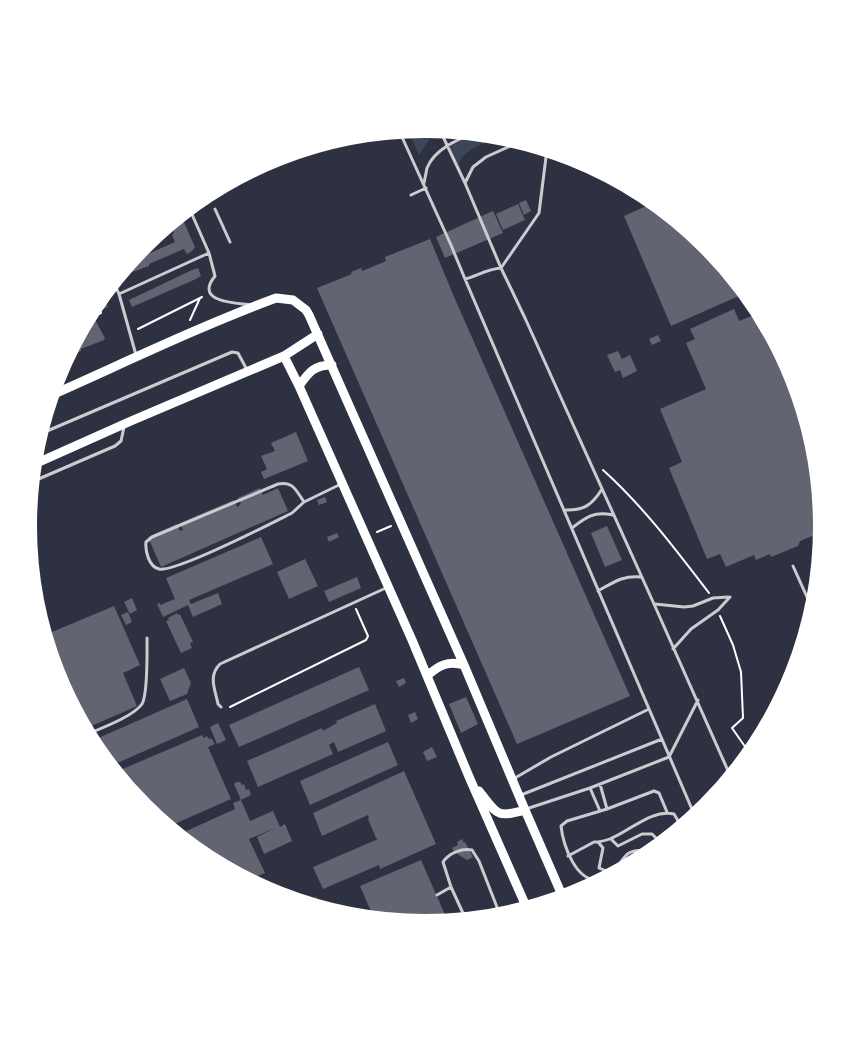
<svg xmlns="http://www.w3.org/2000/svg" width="850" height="1051" font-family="Raleway,sans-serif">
  <rect width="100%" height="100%" fill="#2d3142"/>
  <path fill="#3c4559" d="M422 123 429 140 419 155 406 125Z
    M487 129 508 132 472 149 463 156 458 165 450 146Z"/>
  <path fill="#626471" d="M526 200 531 211 524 215 519 203Z
    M660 200 710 241 750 291 671 326 624 216Z
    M518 204 525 220 503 230 496 214Z
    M493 211 503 233 445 258 436 237Z
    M182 218 195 247 192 251 187 254 184 249 149 264V266L127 274 122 263 129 255 132 261 175 242 172 235 174 233 170 223Z
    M430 239 455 299 630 696 517 744 317 288 352 274 351 272 361 268 362 271 384 262 386 261 385 257Z
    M198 268 201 276 196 279 132 307 129 300 192 270Z
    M100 290 108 307 81 319 91 302Z
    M734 309 739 321 764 311 797 372 820 447 827 526V530L800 541 798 546 771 557 770 554 756 560 754 555 726 567 720 554 707 559 669 468 682 462 660 409 706 389 686 343 695 339 690 329Z
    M93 316 105 338 104 340 81 349V351L59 361 71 338 76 336 74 332 80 321Z
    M658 335 661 341 652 345 649 339Z
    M618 351 622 359 630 355 637 371 623 378 620 370 615 372 607 355Z
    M296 432 308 461 264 479 261 472 267 469 261 456 275 451 271 443Z
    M260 488 263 495 278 488 288 511 161 567 148 537 177 524 180 531 183 530 180 523 234 500 237 507 241 504 238 498Z
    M325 497 327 502 319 505 317 500Z
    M607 526 622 560 605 567 591 533Z
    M337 533 339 537 329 542 327 537Z
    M261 537 273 564 189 600 191 604 218 593 222 604 193 617 188 605 163 617 157 604 160 603V605L175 599 166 578Z
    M305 559 318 586 289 599 277 572Z
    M357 577 361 588 329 602 324 591Z
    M132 598 137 610 130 614 124 602Z
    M114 606 140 665 123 673 137 706 80 731 53 679 40 637Z
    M128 612 132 622 126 625 121 615Z
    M177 613 178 615 180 614 193 642 190 643 192 648 181 653 166 621 169 620 168 618Z
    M359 667 369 690 239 747 229 725Z
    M184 668 191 683 187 694 170 701 160 679Z
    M404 678 406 683 399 687 396 681Z
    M466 697 478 724 461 733 449 704Z
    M187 699 199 727 106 768 87 743Z
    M375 704 386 731 338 752 334 742 329 745 333 754 258 787 247 761 322 728 323 731 337 723 336 721Z
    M415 712 418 719 411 723 408 715Z
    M218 723 226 740 217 744 210 727Z
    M202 735 204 738 207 736 209 739 211 738 215 744 208 747 231 799 163 829 140 810 111 774Z
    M388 742 398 765 310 805 300 781Z
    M432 747 437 757 427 761 423 752Z
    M404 771 436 844 380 869 379 865 323 889 313 867 378 839 376 838 368 819 369 818 368 815 322 836 313 813Z
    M237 782H240L242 785 244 784 246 790 249 789 251 795 241 800 234 784Z
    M241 800 250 821 273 811 280 827 285 824 292 841 264 854 257 837 275 828 249 839 265 873 243 882 215 867 214 866H213L201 860 173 837 235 809 233 803Z
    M462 839 464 843 465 842 473 857 467 860 456 853H455L452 848 458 845 457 842Z
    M421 860 450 926 425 928 376 923 360 886Z
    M316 897 325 914 297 905Z"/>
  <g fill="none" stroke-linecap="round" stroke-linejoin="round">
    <path stroke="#fff" stroke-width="2" d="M190 320 200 298
      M79 323 101 313 94 297
      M138 329 202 297
      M603 470C643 506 676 550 709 593
      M377 532 391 526
      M720 616 733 645 741 672 743 718 732 728 753 758
      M230 707 366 640 368 636 356 609"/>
    <path stroke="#caccd0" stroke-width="3" d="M437 124 465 183 501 268 525 318 654 604 733 782
      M397 126 451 245 465 279 697 821
      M424 183C425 178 426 173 427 168 436 146 463 138 483 129
      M465 183 473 167 486 157 528 138
      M411 195 426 188
      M187 203 209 253 215 276C212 280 209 283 209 289 209 303 240 303 251 305
      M215 209 230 242
      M170 217 189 208
      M501 268 539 213 546 157 551 152 561 148
      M111 276 119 294 136 355
      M465 279C477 276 487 269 501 268
      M119 294 209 253
      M33 437 232 352 238 353 247 370
      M27 484 115 446 121 441 124 427
      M304 502C296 490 293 481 278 484L152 537 146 542C145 551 149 567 159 569 175 573 272 523 292 513L304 502 341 484
      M564 510C584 511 592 505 602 489
      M572 528C586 517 594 511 613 515
      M793 566 816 617
      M598 591C614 582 623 575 642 577
      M655 604 684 607 693 606 713 598 728 597
      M673 649 691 629 718 610 730 597
      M221 707 218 704C215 689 208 676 220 664L388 587
      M83 736C99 729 133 717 142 704 148 694 147 651 147 638
      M515 778 551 757 649 709
      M600 784 607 809
      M590 788 600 811
      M521 795 662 739
      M526 809 590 788 669 757 698 700
      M598 842C603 841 608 840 612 838 631 830 652 809 674 814L684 831
      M635 851 642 864
      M568 856 594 842H598L603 848 599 868C618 878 619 859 629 853 636 849 646 850 653 850L657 845 658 840 652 834H642L618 846 611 839
      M634 868C623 872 611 880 598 880 575 881 563 844 561 826L567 821 607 809 654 791 659 793 667 812
      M437 895 451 887
      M379 923H380
      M468 924 451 887 443 862C449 853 462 848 472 850L479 861 502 920"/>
    <path stroke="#fff" stroke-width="9" d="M284 356 299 386 412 640 470 779 529 913
      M299 386C309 372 314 365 332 365
      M45 398C122 364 198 327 276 298L293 300 306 310 309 315 464 665 525 810 565 902
      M28 467 131 421 284 356 318 334
      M427 676C438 666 448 660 464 665
      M479 791C497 813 495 819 525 810"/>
  </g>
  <path d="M0 0H850V1051H0ZM33 526a392 392 0 1 1 784 0a392 392 0 1 1-784 0Z" fill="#fff" fill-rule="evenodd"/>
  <path fill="none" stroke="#fff" stroke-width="8" d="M33 526a392 392 0 1 1 784 0a392 392 0 1 1-784 0Z"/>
</svg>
